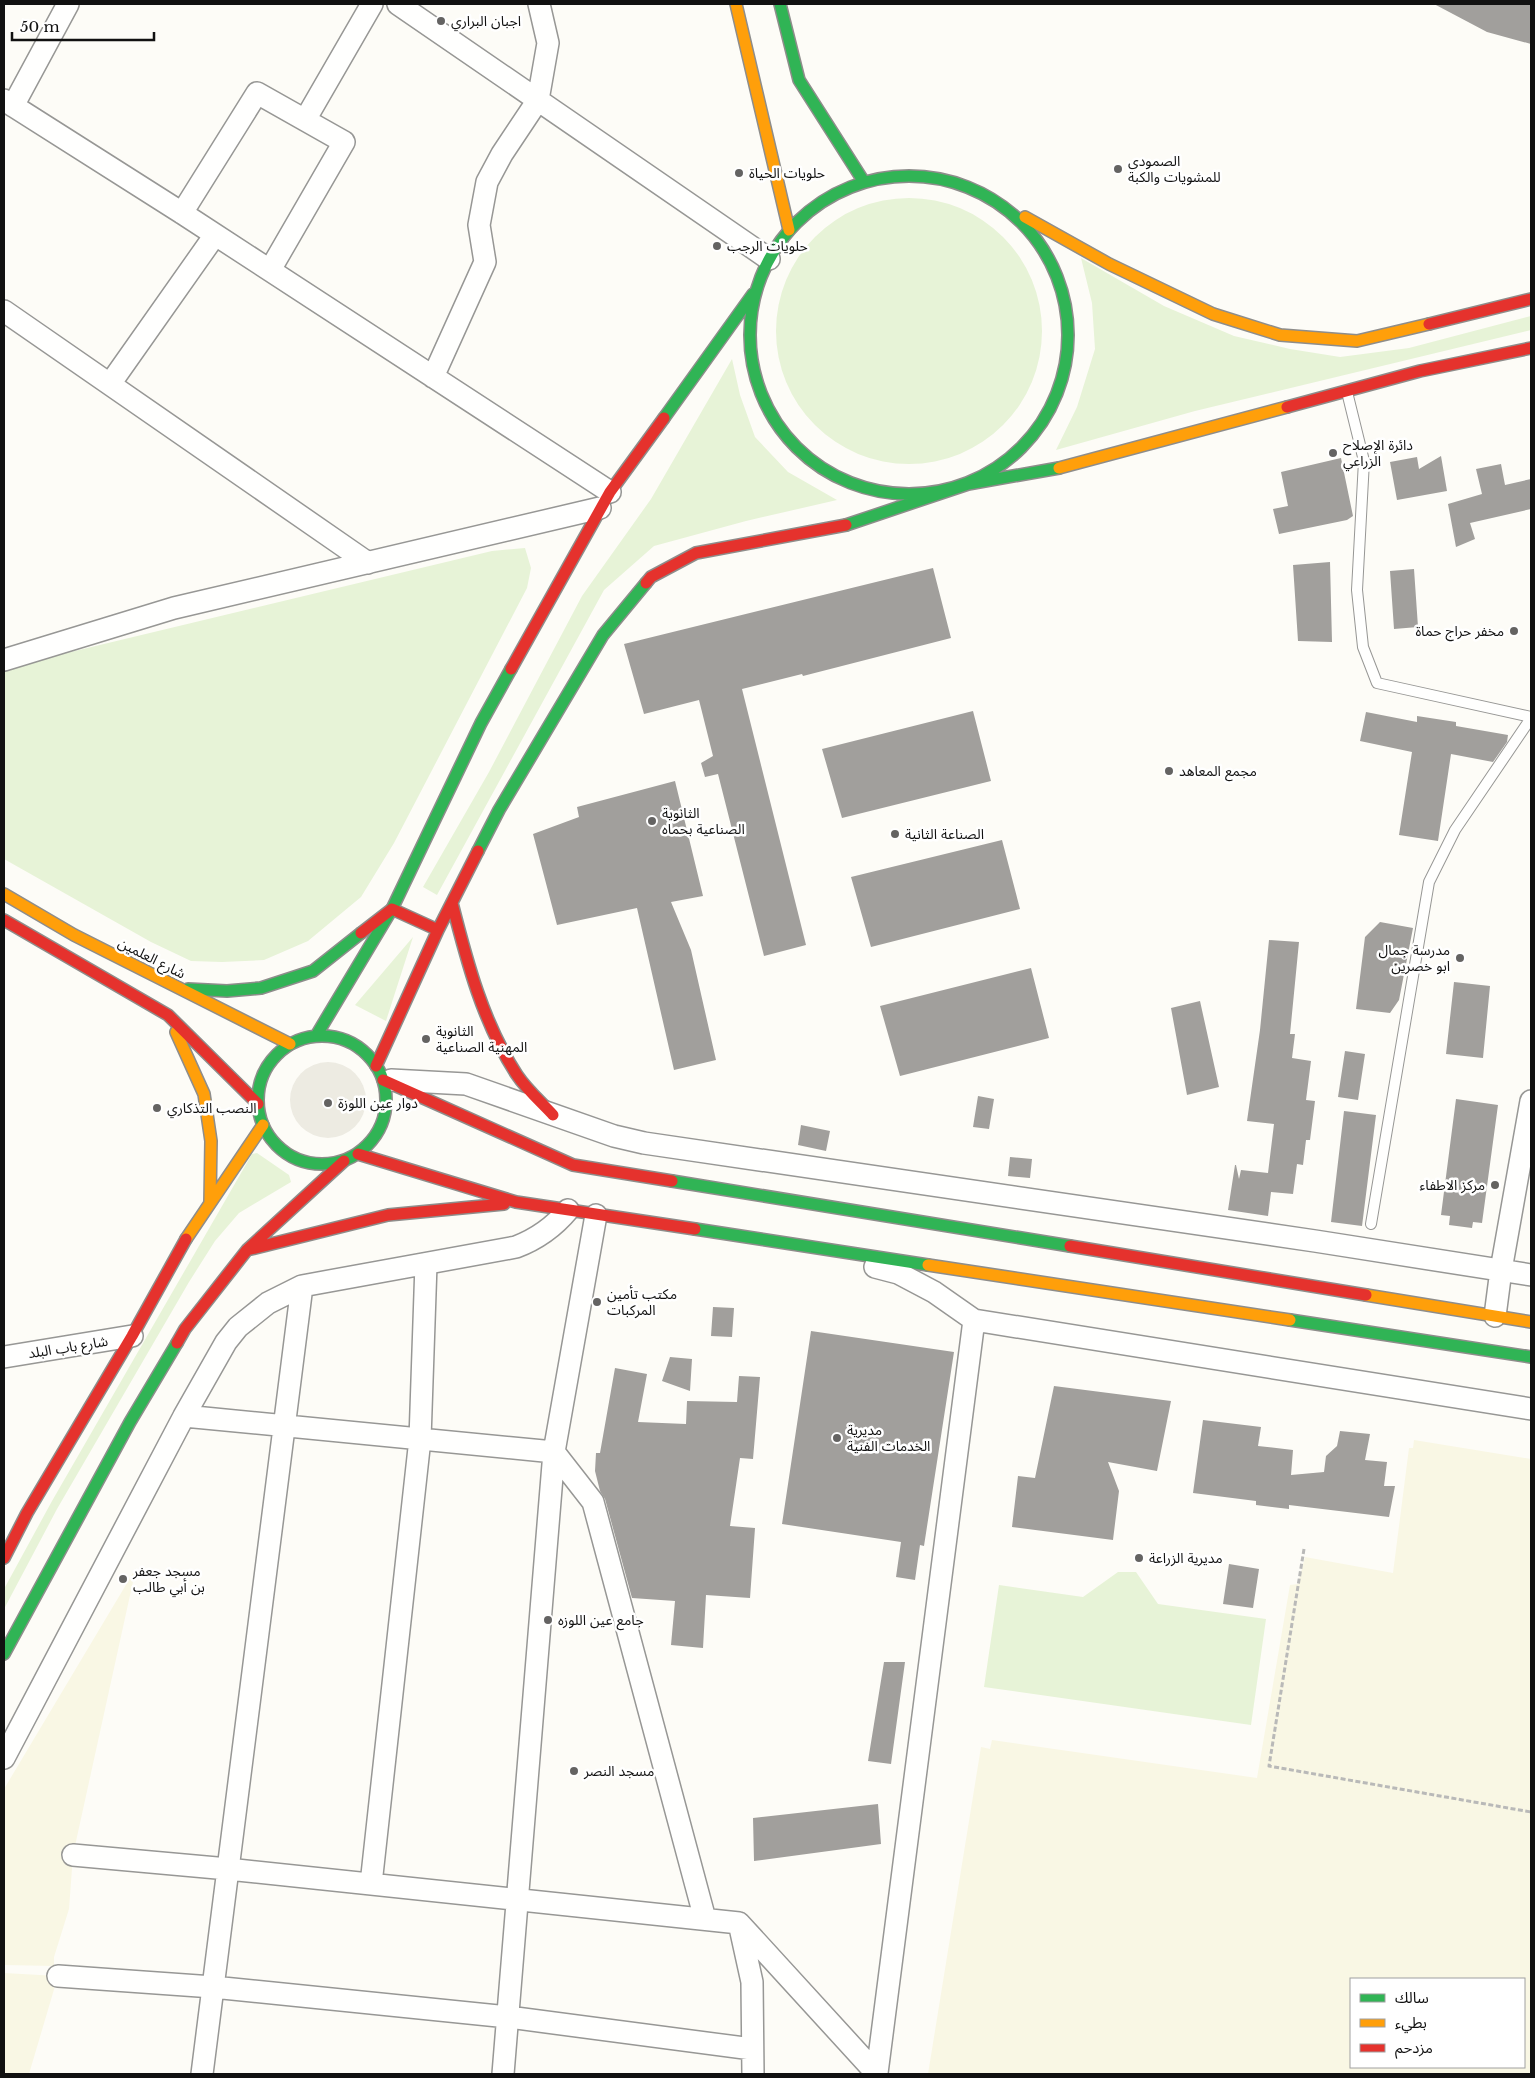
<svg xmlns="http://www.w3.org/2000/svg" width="1535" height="2078" font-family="'Libre Baskerville','Noto Sans Arabic',serif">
  <rect width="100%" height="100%" fill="#fdfcf7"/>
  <path fill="#f9f7e4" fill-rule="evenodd" d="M1414 1440 1531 1459V2074H928L981 1747 990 1749 992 1740 1257 1778 1290 1585 1298 1584 1305 1557 1393 1573 1409 1448H1413ZM1524 1979V2067H1351V1979Z
    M136 1568 73 1855 69 1909 54 1957V1966L4 1965V1789Z
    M4 1973 58 1976 29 2074H4Z"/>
  <path fill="#e7f3d7" d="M776 331a133 133 0 1 1 266 0a133 133 0 1 1-266 0Z
    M1081 258 1164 306 1234 336 1290 349 1340 357 1409 348 1531 316V330L1195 411 1056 450 1077 407 1095 349 1092 303Z
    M732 359 740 395 755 437 788 472 837 500 746 521 654 546 604 590 437 895 423 887 489 772 582 596 651 499Z
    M525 548 531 568 527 588 394 843 361 897 308 941 264 960 222 962 191 961 151 942 4 859V668L492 551Z
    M413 937 386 1021 355 1005Z
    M257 1153 289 1175 291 1182 239 1213 215 1241 189 1282 57 1509 4 1609V1589L52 1501 252 1154Z
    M1118 1572H1136L1158 1604 1266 1619 1251 1725 984 1687 999 1585 1083 1597Z"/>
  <path fill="#edebe2" d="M290 1100a38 38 0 1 1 76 0a38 38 0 1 1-76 0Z"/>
  <path fill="#a19f9c" d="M1434 4H1531V44L1487 32Z
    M1441 456 1447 491 1397 500 1390 462 1417 457 1419 469Z
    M1341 458 1353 516 1347 520 1279 534 1273 509 1288 506 1281 472Z
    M1501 464 1505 485 1531 479V509L1470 523 1475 539 1456 547 1448 504 1482 494 1476 469Z
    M1330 562 1332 642 1298 641 1293 565Z
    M933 568 951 638 803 676 802 674 742 689 806 945 764 956 718 774 705 777 701 763 713 756 699 700 644 714 624 644Z
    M1414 569 1418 627 1394 629 1390 571Z
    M973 711 991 781 842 818 822 749Z
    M1366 712 1417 722V716L1456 722V726L1508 735 1507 742 1493 762 1451 754 1438 841 1399 835 1412 752 1360 741Z
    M675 781 703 896 671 902 691 950 716 1060 674 1070 637 908 557 925 533 834 579 817 577 807Z
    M1002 840 1020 909 871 947 851 877Z
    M1380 922 1413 928 1399 1000 1390 1013 1356 1009 1365 937Z
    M1269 940 1299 942 1290 1034H1295L1292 1058 1311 1061 1306 1100 1315 1101 1310 1140H1306L1303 1165 1297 1164 1293 1194 1271 1192 1268 1216 1228 1210 1235 1165H1236L1239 1179 1241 1170 1268 1173 1274 1124 1247 1121 1260 1030Z
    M1031 968 1049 1038 900 1076 880 1006Z
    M1454 982 1490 986 1483 1058 1446 1054Z
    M1200 1001 1219 1087 1187 1095 1171 1008Z
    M1345 1051 1365 1054 1358 1100 1338 1097Z
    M978 1096 994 1099 989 1129 973 1127Z
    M1456 1099 1498 1105 1482 1223 1473 1222 1472 1228 1449 1225 1450 1216 1441 1215Z
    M1344 1111 1376 1115 1362 1226 1331 1222Z
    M801 1125 830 1131 826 1151 798 1145Z
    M1010 1157 1032 1159 1030 1178 1008 1176Z
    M713 1307 734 1308 732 1337 711 1336Z
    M811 1331 954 1352 924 1546 920 1545 915 1580 896 1577 901 1542 782 1524Z
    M670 1357 692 1359 690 1391 662 1381Z
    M615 1368 647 1374 638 1422 686 1424 687 1401 737 1402 739 1376 760 1377 753 1459 740 1458 730 1526 755 1528 750 1598 706 1595 703 1648 671 1645 675 1601 632 1598 605 1499 600 1491 595 1471 596 1453H600Z
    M1054 1386 1171 1401 1157 1471 1108 1462 1119 1491 1113 1540 1012 1527 1018 1476 1035 1478Z
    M1203 1420 1261 1427 1258 1446 1293 1450 1291 1475 1324 1472 1326 1456 1337 1446 1340 1431 1370 1434 1365 1460 1387 1462 1384 1486H1395L1389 1517 1289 1505V1509L1256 1505V1501L1193 1493Z
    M1229 1564 1259 1569 1253 1608 1223 1604Z
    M884 1662H905L891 1764 868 1761Z
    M878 1804 881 1844 754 1861 753 1818Z"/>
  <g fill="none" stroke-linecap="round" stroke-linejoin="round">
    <defs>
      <path id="lane" d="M1347 392 1364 461 1357 590 1363 647 1377 683 1531 717
        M1371 1224 1429 882 1455 830 1531 718"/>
      <path id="street" d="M398 4 769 259
        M4 100 182 213 610 492
        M13 106 68 4
        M305 120 372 4
        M182 213 257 93 344 142 270 270
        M4 311 368 563
        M433 377 485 262 479 225 487 182 502 154 538 100 548 43 539 4
        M110 384 215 235
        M4 660 174 608 600 508
        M391 1080 466 1084 614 1136 644 1143 1315 1241 1531 1275
        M875 1267 898 1273 934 1292 974 1320 1531 1409
        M1495 1316 1501 1270 1531 1101
        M4 1357 132 1336
        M184 1416 554 1452 593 1502 705 1919
        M4 1758 184 1416 226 1342 238 1327 268 1303 302 1286 516 1247C537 1239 553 1228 568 1210
        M73 1855 228 1869 739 1923 877 2074
        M371 1884 420 1439 426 1264
        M739 1923 752 1982 753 2074
        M58 1976 213 1987 508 2017 752 2049
        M877 2073 974 1320
        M202 2074 302 1286
        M503 2074 554 1452 596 1215"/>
      <path id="fast" d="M780 4 799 80 864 182
        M750 335a159 159 0 1 1 318 0a159 159 0 1 1-318 0Z
        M664 418 753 294
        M846 525 968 484 1059 468
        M478 851 499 810 603 635 646 583
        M188 989 227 991 261 988 313 971 361 933
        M316 1036 392 909 481 723 511 669
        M258 1100a64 64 0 1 1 128 0a64 64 0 1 1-128 0Z
        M672 1181 1070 1246
        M695 1229 928 1265
        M1290 1320 1531 1357
        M4 1654 130 1422 177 1343"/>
      <path id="slow" d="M736 4 789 230
        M1025 217 1109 264 1213 314 1280 335 1357 341 1429 324
        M1059 468 1287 407
        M4 894 74 935 290 1044
        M176 1032 204 1094 211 1141 210 1202
        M186 1239 263 1125
        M928 1265 1290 1320
        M1366 1295 1531 1322"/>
      <path id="jam" d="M1429 324 1531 299
        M1287 407 1420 371 1531 348
        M646 583 651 577 696 553 846 525
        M511 669 610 492 664 418
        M452 903C467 962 483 1023 517 1075 527 1090 541 1102 553 1115
        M4 920 168 1015 258 1104
        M361 933 392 909 438 930
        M376 1066 438 930 478 851
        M383 1080 573 1165 672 1181
        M358 1154 516 1202 695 1229
        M1070 1246 1366 1295
        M251 1249 388 1215 504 1204
        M177 1343 185 1329 247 1250 344 1161
        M4 1558 27 1513 132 1336 186 1239"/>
    </defs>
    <use href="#lane" stroke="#979795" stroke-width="12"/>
    <use href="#street" stroke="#979795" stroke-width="24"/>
    <use href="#fast" stroke="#8e8d8b" stroke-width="14"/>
    <use href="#slow" stroke="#8e8d8b" stroke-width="14"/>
    <use href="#jam" stroke="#8e8d8b" stroke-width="14"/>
    <path stroke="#b9b9b8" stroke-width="3" stroke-dasharray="5 2.5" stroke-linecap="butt" d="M1304 1549 1269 1766 1531 1812"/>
    <use href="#lane" stroke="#fffffe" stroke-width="10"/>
    <use href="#street" stroke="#fffffe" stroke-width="21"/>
    <use href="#fast" stroke="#30b455" stroke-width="11"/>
    <use href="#slow" stroke="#ff9f0a" stroke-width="11"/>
    <use href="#jam" stroke="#e5322d" stroke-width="11"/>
  </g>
  <g fill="#646362" stroke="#fff" stroke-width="2">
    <circle cx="441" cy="21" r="5"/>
    <circle cx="1118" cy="169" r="5"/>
    <circle cx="739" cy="173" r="5"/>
    <circle cx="717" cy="246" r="5"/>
    <circle cx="1333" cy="453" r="5"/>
    <circle cx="1514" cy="631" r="5"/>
    <circle cx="1169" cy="771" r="5"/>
    <circle cx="652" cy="821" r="5"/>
    <circle cx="895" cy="834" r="5"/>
    <circle cx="1460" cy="958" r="5"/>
    <circle cx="426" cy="1039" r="5"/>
    <circle cx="328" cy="1103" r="5"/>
    <circle cx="157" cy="1108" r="5"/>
    <circle cx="1495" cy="1185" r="5"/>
    <circle cx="597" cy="1302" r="5"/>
    <circle cx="837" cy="1438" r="5"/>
    <circle cx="1139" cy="1558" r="5"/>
    <circle cx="123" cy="1579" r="5"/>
    <circle cx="548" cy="1620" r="5"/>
    <circle cx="574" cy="1771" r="5"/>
  </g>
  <g text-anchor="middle" stroke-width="5" stroke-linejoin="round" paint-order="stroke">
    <g font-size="14" fill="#111" stroke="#fff" text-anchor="start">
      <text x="451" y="26">اجبان البراري</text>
      <text x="1128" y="166">الصمودي<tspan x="1128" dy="16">للمشويات والكبة</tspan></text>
      <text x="749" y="178">حلويات الحياة</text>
      <text x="727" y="251">حلويات الرجب</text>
      <text x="1343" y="450">دائرة الإصلاح<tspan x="1343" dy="16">الزراعي</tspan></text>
      <text x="1504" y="636" text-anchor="end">مخفر حراج حماة</text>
      <text x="1179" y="776">مجمع المعاهد</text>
      <text x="662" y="818">الثانوية<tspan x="662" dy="16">الصناعية بحماه</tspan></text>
      <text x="905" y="839">الصناعة الثانية</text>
      <text x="1450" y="955" text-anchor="end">مدرسة جمال<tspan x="1450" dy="16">ابو خصرين</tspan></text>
      <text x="436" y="1036">الثانوية<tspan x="436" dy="16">المهنية الصناعية</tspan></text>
      <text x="338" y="1108">دوار عين اللوزة</text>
      <text x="167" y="1113">النصب التذكاري</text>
      <text x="1485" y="1190" text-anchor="end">مركز الاطفاء</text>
      <text x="607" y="1299">مكتب تأمين<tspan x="607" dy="16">المركبات</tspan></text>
      <text x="847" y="1435">مديرية<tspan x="847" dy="16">الخدمات الفنية</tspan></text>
      <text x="1149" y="1563">مديرية الزراعة</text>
      <text x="133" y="1576">مسجد جعفر<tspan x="133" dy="16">بن أبي طالب</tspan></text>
      <text x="558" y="1625">جامع عين اللوزه</text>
      <text x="584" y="1776">مسجد النصر</text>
    </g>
    <g font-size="14" fill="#111" stroke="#fff">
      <text transform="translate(152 958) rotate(27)" y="5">شارع العلمين</text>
      <text transform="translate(68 1347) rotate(-9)" y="5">شارع باب البلد</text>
    </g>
  </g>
  <rect width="1535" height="2078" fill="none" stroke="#111111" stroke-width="10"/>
  <rect x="1350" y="1978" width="175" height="90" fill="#ffffff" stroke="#a0a0a0"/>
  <rect x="1360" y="1994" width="25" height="8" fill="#30b455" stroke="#a0a0a0"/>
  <text x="1395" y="2003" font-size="15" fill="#111111">سالك</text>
  <rect x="1360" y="2019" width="25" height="8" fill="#ff9f0a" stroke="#a0a0a0"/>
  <text x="1395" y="2028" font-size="15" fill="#111111">بطيء</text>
  <rect x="1360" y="2044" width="25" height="8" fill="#e5322d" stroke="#a0a0a0"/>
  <text x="1395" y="2053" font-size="15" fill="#111111">مزدحم</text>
  <path d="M12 32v8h142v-8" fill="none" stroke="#111111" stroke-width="2.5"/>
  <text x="20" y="32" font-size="15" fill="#111111" stroke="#ffffff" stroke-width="4" paint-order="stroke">50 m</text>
</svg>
